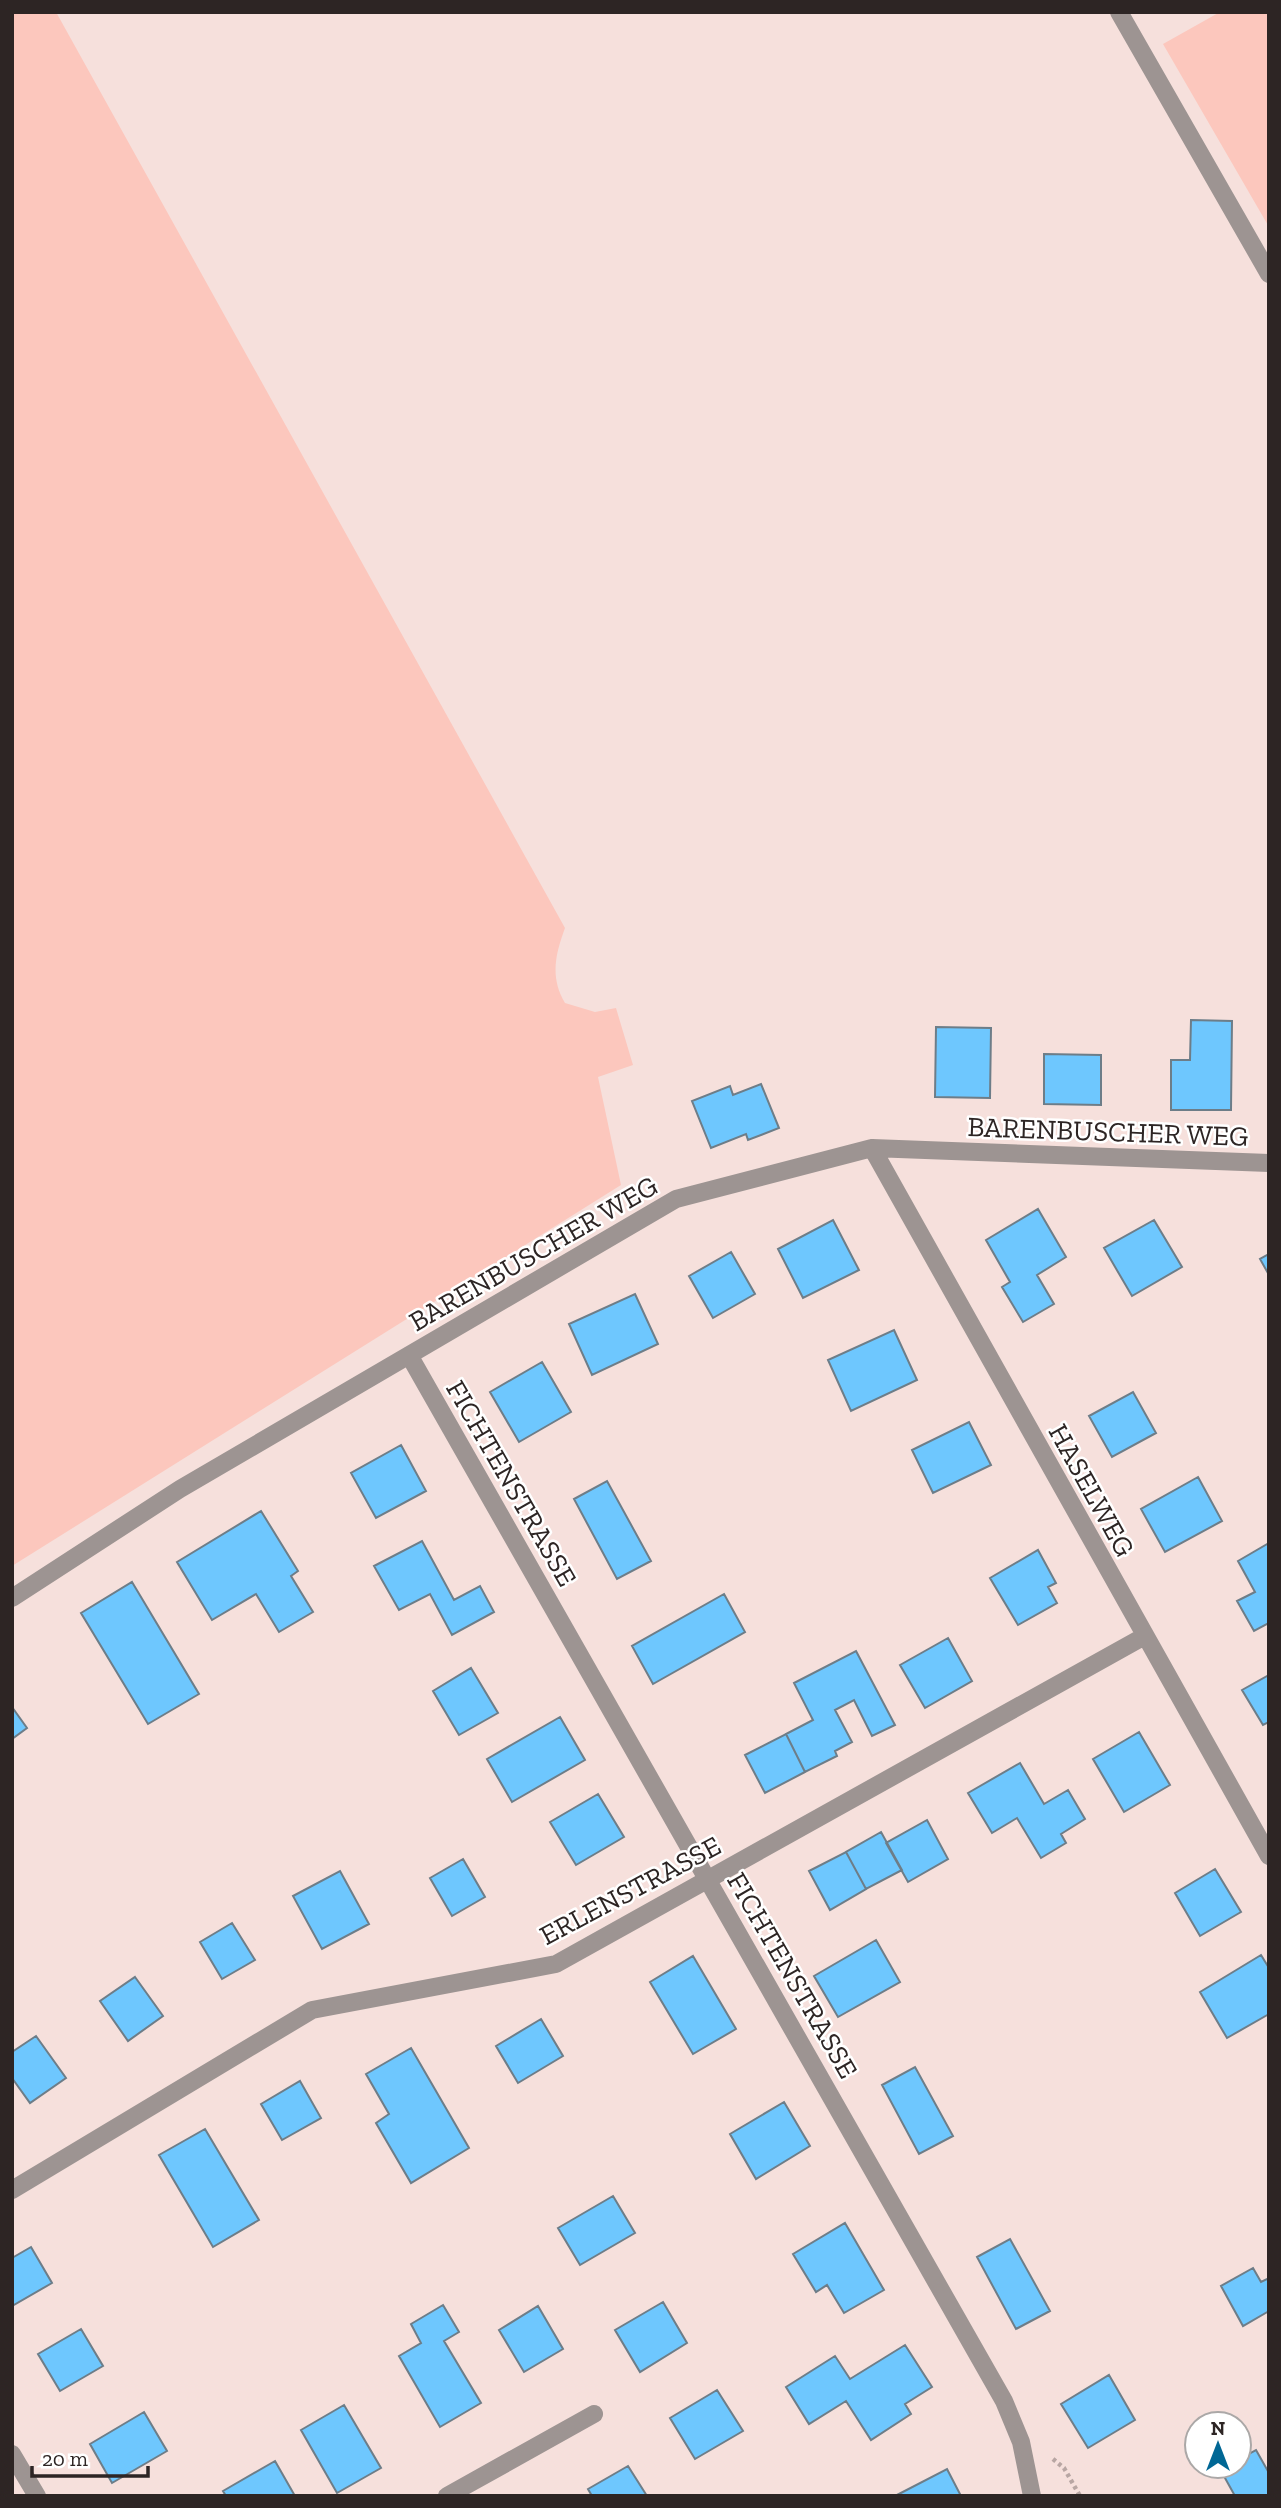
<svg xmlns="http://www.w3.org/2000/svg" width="1281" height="2508" font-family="'Zilla Slab',serif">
  <rect width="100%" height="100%" fill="#f6e0dc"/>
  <path fill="#fcc7bd" d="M12 12H56L565 928C555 955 550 978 565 1003L595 1012 616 1008 633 1065 598 1077 621 1185 12 1566Z
    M1220 12H1269V227L1163 44Z"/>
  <path fill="#6ec7fe" stroke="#6d7d88" stroke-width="2" d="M1191 1020 1232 1021 1231 1110H1171V1060H1190Z
    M936 1027 991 1028 990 1098 935 1097Z
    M1044 1054 1101 1055V1105L1044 1104Z
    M761 1084 779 1128 748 1140 746 1134 711 1148 692 1101 730 1086 733 1095Z
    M1038 1209 1066 1257 1037 1275 1054 1304 1023 1322 1002 1287 1010 1282 986 1240Z
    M833 1220 859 1270 803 1298 778 1249Z
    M1154 1220 1182 1267 1132 1296 1104 1248Z
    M731 1252 755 1294 713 1318 689 1276Z
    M1269 1254V1275L1260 1259Z
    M635 1294 658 1344 592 1375 569 1324Z
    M894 1330 917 1380 851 1411 828 1360Z
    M542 1362 571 1412 519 1442 490 1392Z
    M1133 1392 1156 1433 1112 1457 1089 1416Z
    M969 1422 991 1465 933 1493 912 1450Z
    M401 1445 426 1491 376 1518 351 1473Z
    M1198 1477 1222 1521 1165 1552 1141 1509Z
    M607 1481 651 1561 617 1579 574 1499Z
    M261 1511 298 1571 291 1576 313 1612 279 1632 256 1594 212 1620 177 1562Z
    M422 1541 454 1600 480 1586 494 1612 452 1635 430 1594 399 1610 374 1566Z
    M1269 1543V1623L1254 1631 1237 1601 1255 1592 1238 1561Z
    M1038 1550 1056 1583 1048 1587 1057 1603 1018 1625 990 1578Z
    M132 1582 199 1694 148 1724 81 1613Z
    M724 1594 745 1632 653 1684 632 1646Z
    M948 1638 972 1681 925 1708 900 1665Z
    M856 1651 895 1725 872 1736 854 1700 835 1710 852 1742 835 1751 837 1756 805 1772 786 1734 813 1720 794 1683Z
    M471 1668 498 1713 459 1735 433 1691Z
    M1269 1675V1722L1263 1725 1242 1690Z
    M12 1707 27 1728 12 1739Z
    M560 1717 585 1760 512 1802 487 1759Z
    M1139 1732 1170 1785 1124 1812 1093 1759Z
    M786 1734 805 1772 765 1793 745 1755Z
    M1020 1763 1044 1804 1068 1790 1085 1819 1061 1834 1066 1843 1041 1858 1017 1818 992 1833 968 1793Z
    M598 1794 624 1837 576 1865 550 1822Z
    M927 1820 948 1859 908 1882 886 1843Z
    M881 1832 902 1870 866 1889 846 1852Z
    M846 1852 866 1889 830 1910 809 1871Z
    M463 1859 485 1897 452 1916 430 1878Z
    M1215 1869 1241 1912 1200 1936 1175 1893Z
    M340 1871 369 1924 322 1949 293 1896Z
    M232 1923 255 1960 222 1979 200 1942Z
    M876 1940 900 1982 838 2017 814 1976Z
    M1261 1955 1269 1968V2014L1227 2038 1200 1992Z
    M693 1956 736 2029 693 2054 650 1982Z
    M135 1977 163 2016 128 2041 100 2001Z
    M541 2019 563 2056 518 2083 496 2046Z
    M36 2036 66 2078 30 2103 12 2078V2052Z
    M411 2048 469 2148 411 2183 376 2123 389 2114 366 2074Z
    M915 2067 953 2136 919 2154 882 2085Z
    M300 2081 321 2118 282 2140 261 2104Z
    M784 2102 810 2146 756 2179 730 2134Z
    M205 2129 259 2220 213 2247 159 2155Z
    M613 2196 635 2233 580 2265 558 2228Z
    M845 2223 884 2290 844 2313 827 2285 816 2292 793 2254Z
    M1010 2239 1050 2311 1016 2329 977 2257Z
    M31 2247 52 2283 12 2306V2258Z
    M1253 2268 1261 2282 1269 2278V2311L1243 2326 1221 2286Z
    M663 2302 687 2343 640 2372 615 2330Z
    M443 2305 459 2332 444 2341 481 2403 440 2427 399 2356 421 2343 411 2324Z
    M538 2306 563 2349 524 2372 499 2330Z
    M81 2329 103 2366 60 2391 38 2354Z
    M905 2345 932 2387 905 2404 911 2414 871 2440 846 2401 809 2424 786 2387 835 2356 850 2379Z
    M1109 2375 1135 2420 1088 2448 1061 2404Z
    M717 2390 743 2431 695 2459 670 2418Z
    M344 2405 381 2468 337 2493 301 2430Z
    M144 2412 167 2451 112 2483 90 2444Z
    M1256 2450 1269 2473V2496H1235L1220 2469 1239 2466V2459Z
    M275 2461 295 2496H226L223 2491Z
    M628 2466 647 2496H592L588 2489Z
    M947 2469 961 2496H895Z"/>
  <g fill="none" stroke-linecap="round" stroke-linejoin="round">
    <path stroke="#b8a6a3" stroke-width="4.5" stroke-dasharray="3.5 3.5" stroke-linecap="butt" d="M1053 2459 1064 2468 1080 2496"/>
    <path stroke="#9d9492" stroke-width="18" d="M1119 12 1269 274
      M872 1148 1269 1856
      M409 1355 1004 2401 1021 2442 1032 2496
      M12 1598 180 1489 676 1199 872 1148 1269 1163
      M12 2190 312 2010 556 1964 1143 1637
      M12 2454 37 2496
      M447 2496 594 2414"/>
  </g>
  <g text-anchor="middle" stroke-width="5" stroke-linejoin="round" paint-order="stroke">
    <g font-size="28" fill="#2d2524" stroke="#fff">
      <text transform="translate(1108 1131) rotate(2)" y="10">BARENBUSCHER WEG</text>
      <text transform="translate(533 1253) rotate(-30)" y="10">BARENBUSCHER WEG</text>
      <text transform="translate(512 1483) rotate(60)" y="10">FICHTENSTRASSE</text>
      <text transform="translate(1092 1490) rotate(61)" y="10">HASELWEG</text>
      <text transform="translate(630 1890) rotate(-28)" y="10">ERLENSTRASSE</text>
      <text transform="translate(793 1975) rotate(60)" y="10">FICHTENSTRASSE</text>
    </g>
  </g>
  <rect width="1281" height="2508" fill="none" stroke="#2d2524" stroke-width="28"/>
  <g transform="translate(1218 2445)"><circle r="33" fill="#ffffff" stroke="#aba8a7" stroke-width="2"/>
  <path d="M0-5L12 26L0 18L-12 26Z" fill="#006795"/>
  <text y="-10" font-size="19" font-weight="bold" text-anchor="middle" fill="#2d2524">N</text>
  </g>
  <path d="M32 2466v10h116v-10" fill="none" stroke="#2d2524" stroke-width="3.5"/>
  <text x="42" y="2466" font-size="21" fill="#2d2524" stroke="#ffffff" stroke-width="5" paint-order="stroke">20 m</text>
</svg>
